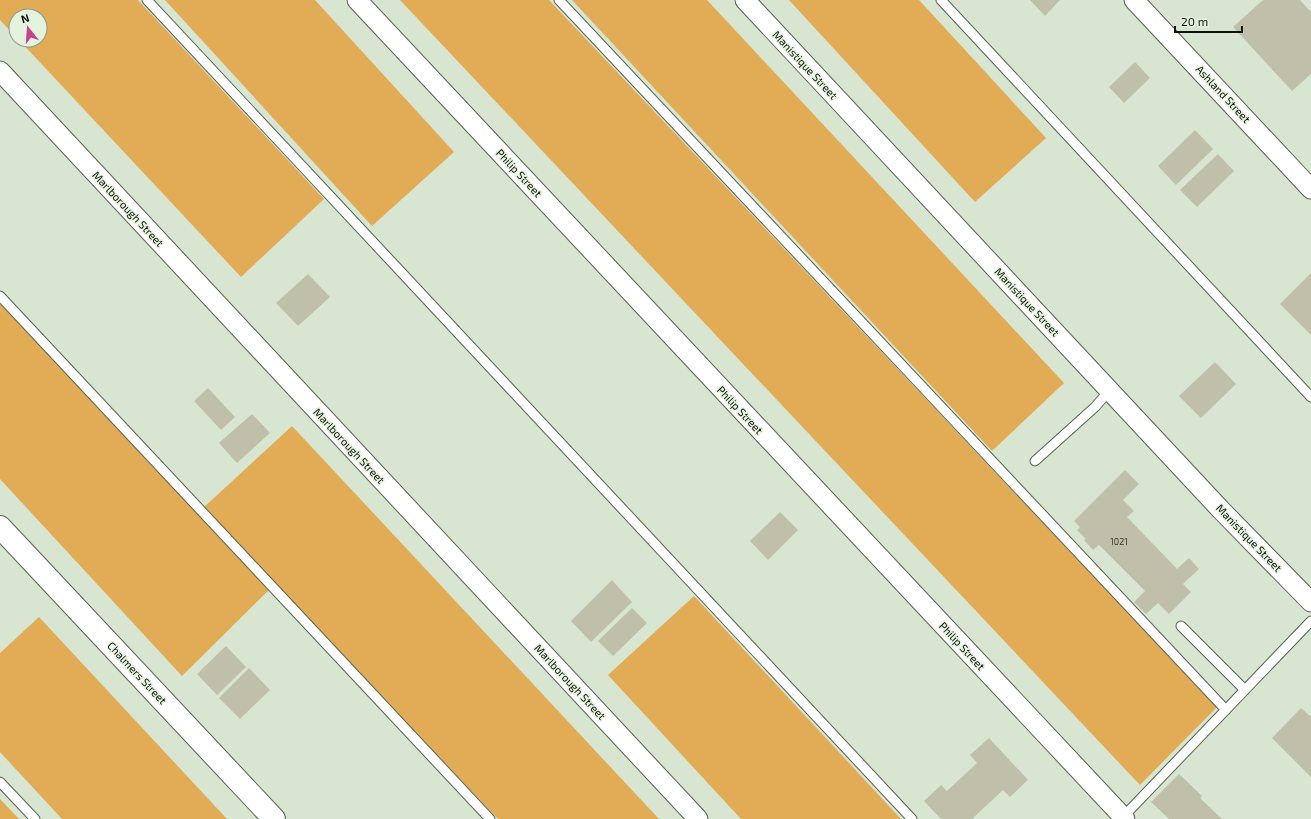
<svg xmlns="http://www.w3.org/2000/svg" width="1311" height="819" font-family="'Exo 2',sans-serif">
  <rect width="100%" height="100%" fill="#d7e5d1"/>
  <path fill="#e1ac55" d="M0 0H138L324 199 241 277 19 40H40V16H16V37L0 20Z
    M165 0H315L454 152 372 226Z
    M400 0H549L1217 707 1140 785Z
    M572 0H707L1064 383 992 451Z
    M789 0H919L1046 138 975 202Z
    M0 300 270 589 182 676 0 479Z
    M292 426 659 819H498L203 508Z
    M694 596 901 819H741L608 675Z
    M39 617 227 819H62L0 752V653Z
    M0 799 19 819H0Z"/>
  <path fill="#c0c0aa" d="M1030 0H1060L1045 16Z
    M1263 0H1300L1311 12V74L1292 91 1233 27Z
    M1135 62 1150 78 1124 103 1109 87Z
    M1195 130 1213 149 1176 185 1158 166Z
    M1218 154 1234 171 1197 207 1180 190Z
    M1311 273V335L1280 304Z
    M308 274 330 297 298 326 276 303Z
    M1215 362 1236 384 1201 418 1179 396Z
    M208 388 235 417 221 430 194 401Z
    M252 414 270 433 237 463 219 443Z
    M1125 470 1139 484 1123 500 1134 511 1127 517 1177 569 1189 558 1199 569 1183 584 1191 592 1169 614 1158 603 1146 614 1134 602 1145 591 1099 545 1093 550 1084 540 1086 539 1077 530 1080 527 1074 521Z
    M780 512 798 530 768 560 750 541Z
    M612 580 632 602 591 642 571 621Z
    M632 608 647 623 613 656 598 641Z
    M226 646 246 667 217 695 197 674Z
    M249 668 270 690 240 719 219 698Z
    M1301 708 1311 717V777L1272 738Z
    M989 738 1028 780 1010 797 1003 790 973 818 974 819H941L924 801 941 785 947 791 977 763 970 755Z
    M1179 774 1202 796 1200 798 1222 819H1169L1151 802Z"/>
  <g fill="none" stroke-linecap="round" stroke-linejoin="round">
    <defs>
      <path id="service" d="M147 0 912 819
        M559 0 1226 710
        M941 0 1311 397
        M0 296 490 819
        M1035 461 1095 407 1109 391
        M1181 626 1245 690
        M0 782 35 819
        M1123 817 1311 621"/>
      <path id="minor" d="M357 0 1125 819
        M745 0 1221 510 1311 602
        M1134 0 1311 189
        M0 71 698 819"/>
      <path id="tertiary" d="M0 527 274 819"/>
    </defs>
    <use href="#service" stroke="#586352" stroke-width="11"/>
    <use href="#minor" stroke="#586352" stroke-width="21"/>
    <use href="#tertiary" stroke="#586352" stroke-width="24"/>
    <use href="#service" stroke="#fff" stroke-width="9"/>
    <use href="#minor" stroke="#fff" stroke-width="19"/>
    <use href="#tertiary" stroke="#fff" stroke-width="22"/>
  </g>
  <g text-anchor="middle" stroke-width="3" stroke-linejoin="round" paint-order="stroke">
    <g font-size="9" fill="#3a3e34">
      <text x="1119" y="545">1021</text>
    </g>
    <g font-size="11" fill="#0e120c" stroke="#e4f2de">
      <text transform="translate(805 65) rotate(47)" y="4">Manistique Street</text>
      <text transform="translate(1223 94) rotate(47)" y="4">Ashland Street</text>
      <text transform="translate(519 173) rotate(47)" y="4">Philip Street</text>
      <text transform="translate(128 209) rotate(47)" y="4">Marlborough Street</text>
      <text transform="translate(1027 302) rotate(47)" y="4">Manistique Street</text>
      <text transform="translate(740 410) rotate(47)" y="4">Philip Street</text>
      <text transform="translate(349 446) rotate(47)" y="4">Marlborough Street</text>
      <text transform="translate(1249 538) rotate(46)" y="4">Manistique Street</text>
      <text transform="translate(962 646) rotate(47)" y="4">Philip Street</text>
      <text transform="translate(137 673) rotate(47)" y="4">Chalmers Street</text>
      <text transform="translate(570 682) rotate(47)" y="4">Marlborough Street</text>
    </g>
  </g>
  <g transform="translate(28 28) rotate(343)"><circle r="19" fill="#e4f2de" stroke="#8e988a"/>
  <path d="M0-3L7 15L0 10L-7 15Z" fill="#c6448b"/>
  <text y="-6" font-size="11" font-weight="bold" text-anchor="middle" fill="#0e120c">N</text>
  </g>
  <path d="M1175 26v6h67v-6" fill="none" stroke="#0e120c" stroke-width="2"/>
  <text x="1181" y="26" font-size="12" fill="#0e120c" stroke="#e4f2de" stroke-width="3" paint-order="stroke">20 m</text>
</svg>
